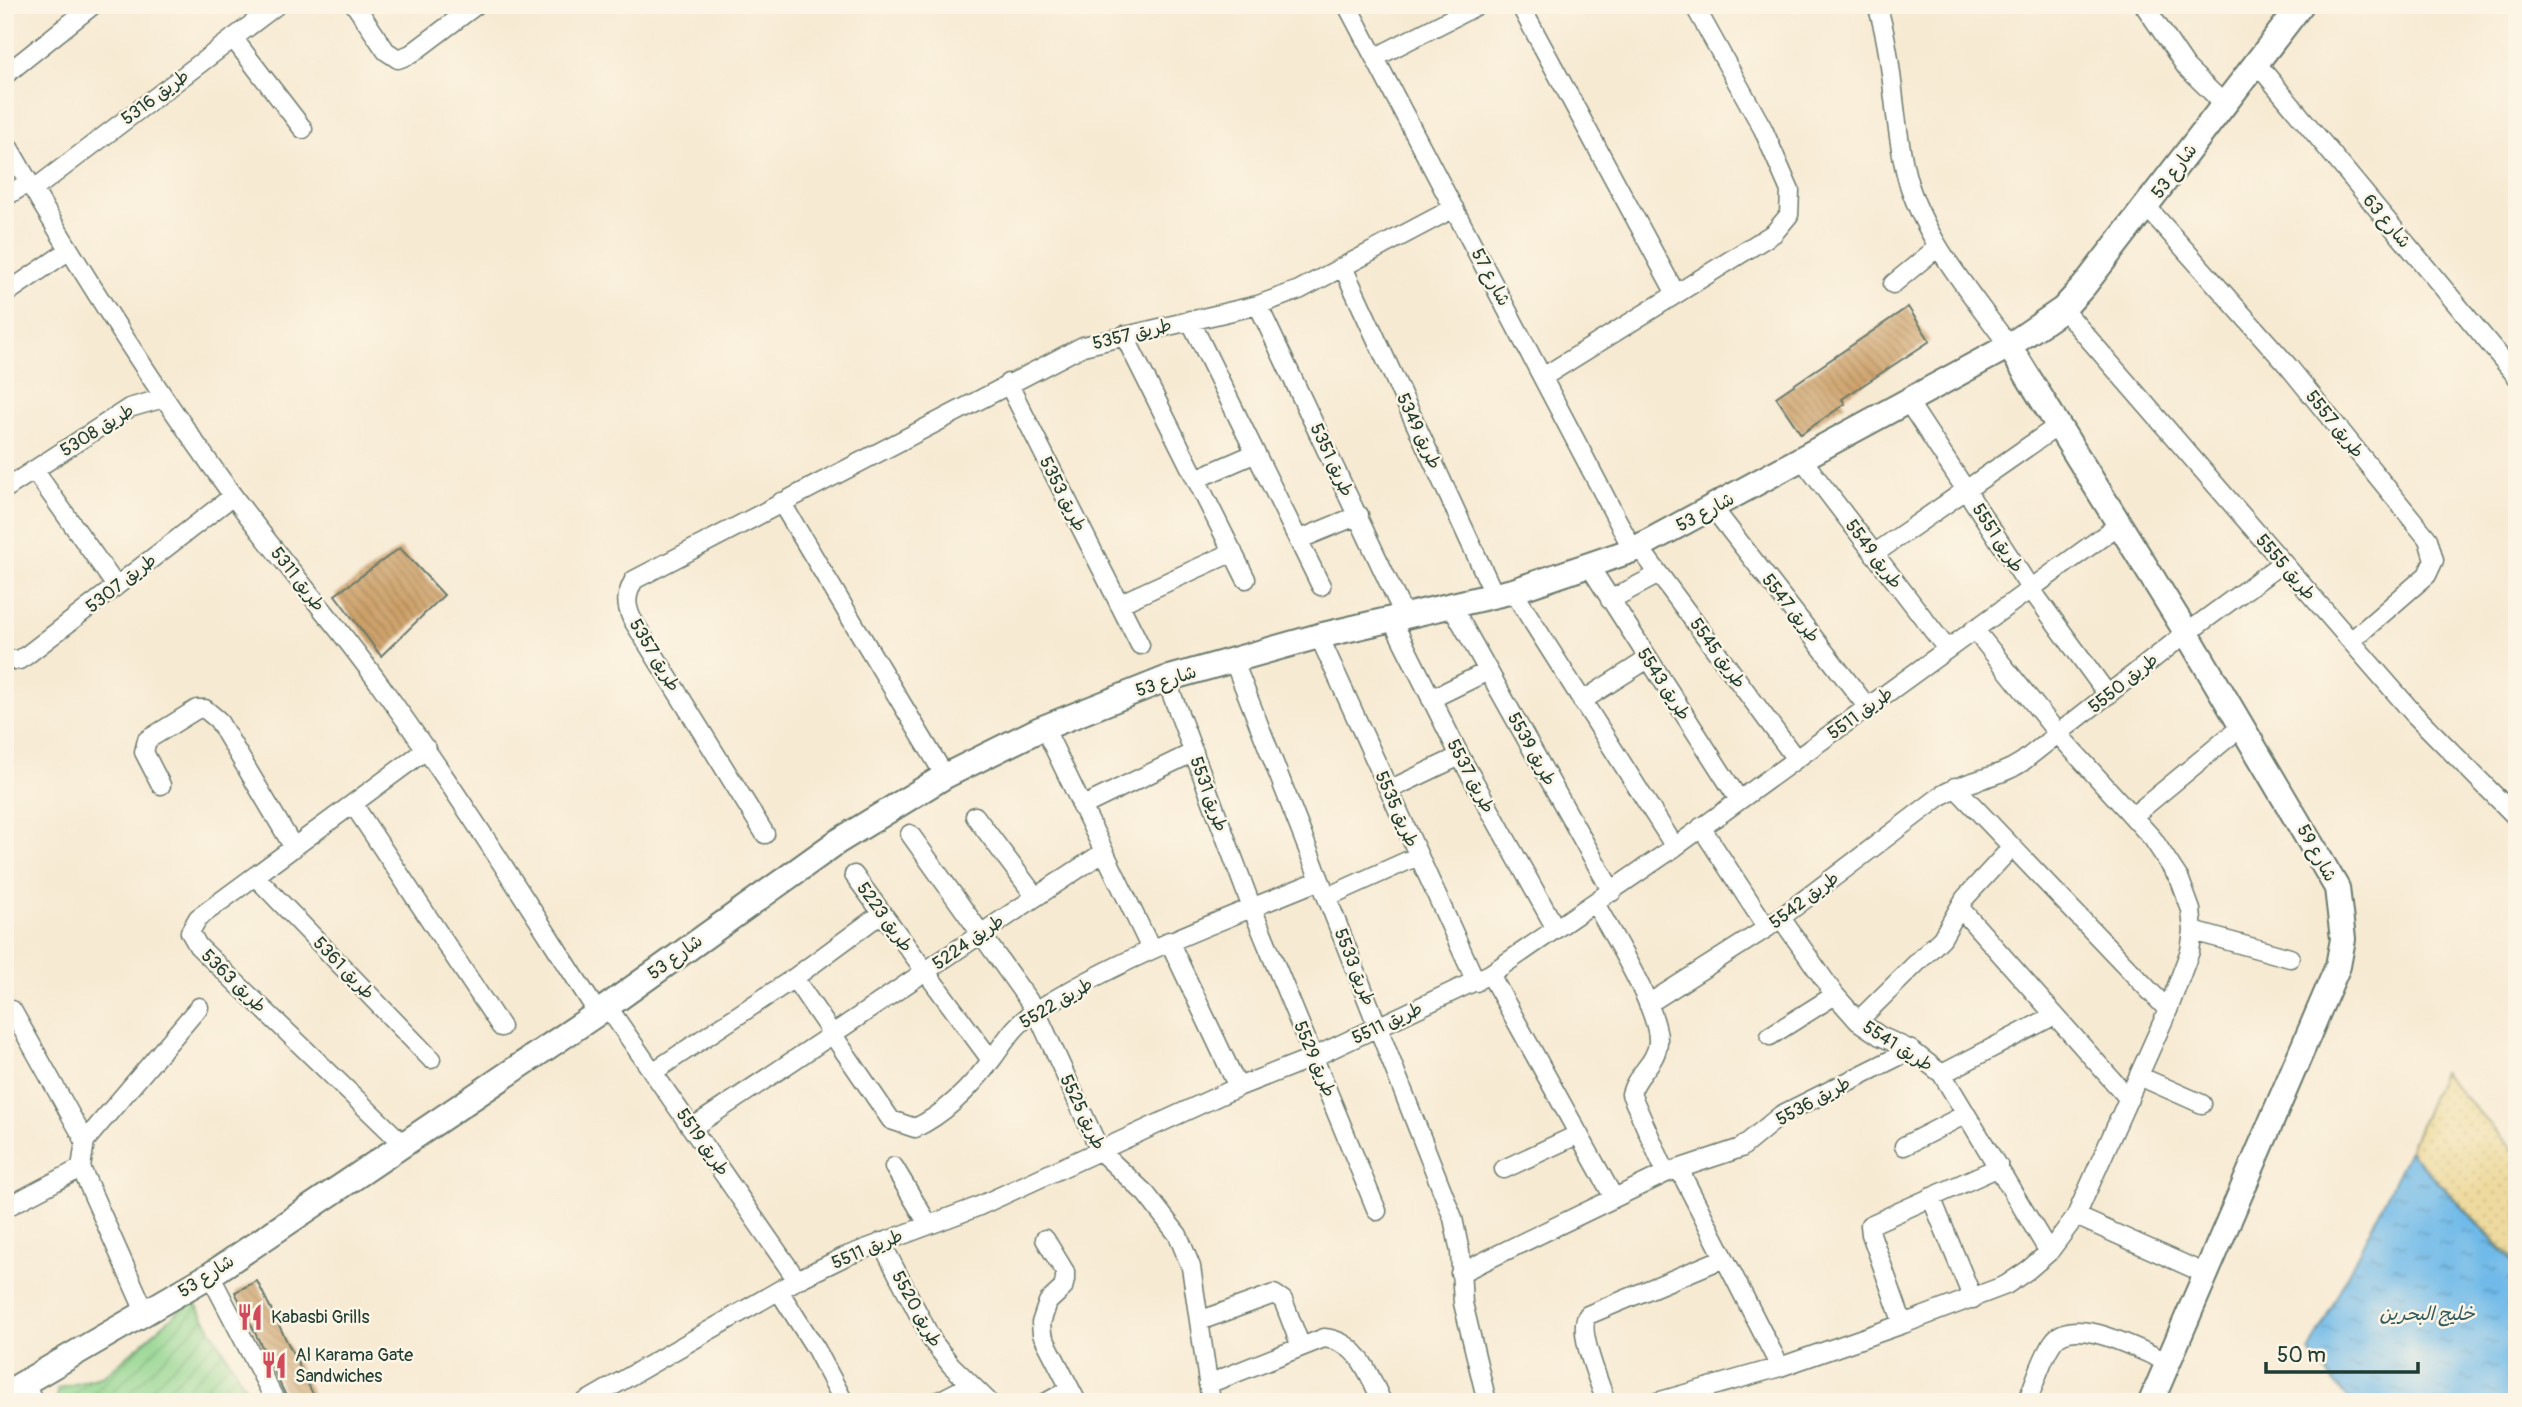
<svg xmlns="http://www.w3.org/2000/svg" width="2522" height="1407" font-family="Pangolin,'Playpen Sans Arabic',sans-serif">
  <defs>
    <pattern id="sand-dots" width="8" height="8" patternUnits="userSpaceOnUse" patternTransform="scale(1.75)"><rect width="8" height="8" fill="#eeda9e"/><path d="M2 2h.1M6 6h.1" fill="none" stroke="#ccbc89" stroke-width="1.8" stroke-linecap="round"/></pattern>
    <pattern id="garden-furrows" width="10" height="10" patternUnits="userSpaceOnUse" patternTransform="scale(1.75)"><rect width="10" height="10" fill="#8fd48d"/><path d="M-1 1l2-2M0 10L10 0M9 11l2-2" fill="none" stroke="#74ad74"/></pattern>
    <pattern id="water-ripples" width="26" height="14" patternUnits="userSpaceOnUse" patternTransform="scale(1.75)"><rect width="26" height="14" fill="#70bae9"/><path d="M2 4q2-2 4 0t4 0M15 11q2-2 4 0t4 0" fill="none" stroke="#5b98be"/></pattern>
    <pattern id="building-back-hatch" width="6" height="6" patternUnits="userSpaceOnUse" patternTransform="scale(1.75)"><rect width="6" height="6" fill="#cc9e65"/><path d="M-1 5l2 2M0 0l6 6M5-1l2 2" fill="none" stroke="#a58254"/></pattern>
  </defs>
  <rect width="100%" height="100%" fill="#fcf5e5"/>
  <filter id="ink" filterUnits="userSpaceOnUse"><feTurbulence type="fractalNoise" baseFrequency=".0143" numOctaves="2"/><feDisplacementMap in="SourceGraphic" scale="14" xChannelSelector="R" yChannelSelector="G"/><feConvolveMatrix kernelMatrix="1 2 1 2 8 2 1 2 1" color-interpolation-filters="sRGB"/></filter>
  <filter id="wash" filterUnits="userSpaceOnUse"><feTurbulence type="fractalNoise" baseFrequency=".00686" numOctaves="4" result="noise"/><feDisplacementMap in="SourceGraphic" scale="28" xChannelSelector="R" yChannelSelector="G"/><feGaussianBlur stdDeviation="1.57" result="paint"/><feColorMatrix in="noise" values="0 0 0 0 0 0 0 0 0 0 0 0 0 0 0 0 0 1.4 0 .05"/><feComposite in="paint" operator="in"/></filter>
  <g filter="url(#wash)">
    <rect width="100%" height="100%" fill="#f7ead3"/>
    <path fill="url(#sand-dots)" stroke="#868c69" stroke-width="2" d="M2442 1072 2517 1154V1263L2409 1151Z"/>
    <path fill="url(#garden-furrows)" stroke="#578860" stroke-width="2" d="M193 1299 254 1402H57V1389L104 1376Z"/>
    <path fill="url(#water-ripples)" stroke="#487c8e" stroke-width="2" d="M2409 1151 2517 1267V1402H2350L2309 1352Z"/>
    <g id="blocks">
      <path fill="url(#building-back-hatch)" d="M1908 307 1930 341 1842 399 1845 404 1801 434 1776 397Z
        M400 548 444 595 381 656 335 595Z
        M257 1281 317 1402H289L235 1292Z"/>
    </g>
  </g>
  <g filter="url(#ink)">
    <use href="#blocks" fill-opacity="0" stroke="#6b7a6c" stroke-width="2"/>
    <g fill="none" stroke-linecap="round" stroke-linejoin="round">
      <defs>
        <path id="street" d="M355 5 386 51 398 59 411 54 476 5
          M1347 5 1633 550
          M1520 5 1676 294
          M1877 5C1895 61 1892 121 1907 178 1925 241 1972 294 2009 346
          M2144 5 2186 67 2225 105
          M233 38 303 129
          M1376 57 1478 5
          M2258 65 2517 377
          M5 75 93 5
          M5 141C75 263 149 380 231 493 279 559 334 620 381 686 458 792 527 903 598 1013
          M33 190 277 5
          M5 197 29 182
          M2147 207 2289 367 2428 539 2434 560 2427 575 2351 641
          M1343 267 1495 596
          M1893 284 1938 247
          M5 294 68 251
          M1258 305 1405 617
          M2063 309 2414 714 2517 818
          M1190 320 1321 586
          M1124 335 1246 579
          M1543 377 1774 233 1789 215 1790 191 1763 129 1694 5
          M1008 383 1140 645
          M1907 400 2030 588 2108 695
          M1802 459 1947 649
          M34 470 116 586
          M1196 479 1256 453
          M5 489 129 408 164 398
          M781 502 945 776
          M1713 508 1869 709
          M1298 540 1359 515
          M1639 547 1796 759
          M1874 554 2059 425
          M1590 567 1739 800
          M1513 591 1675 847
          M1610 600 1659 574
          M1119 604 1233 552
          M1452 606 1612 892
          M1392 620 1460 756 1556 929
          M1319 636 1476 982
          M1233 659 1453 1218 1460 1252 1463 1303 1487 1402
          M5 660H19L27 655 233 496
          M1166 679 1252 908 1377 1211
          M1431 699 1488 671
          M1582 701 1648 659
          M1044 727 1151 949
          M161 785 144 752 147 740 197 709H205L218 720 294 848
          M1955 787 2168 1010
          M1389 790 1460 756
          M353 804 501 1027
          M1081 807 1194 752
          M975 816 1035 896
          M2133 816 2242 726
          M1701 827 1767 928
          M765 834 632 619C625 604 626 595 634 580L1083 346 1258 305 1299 290 1454 208
          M910 834 1036 1011 1100 1151 1146 1194 1178 1235 1191 1267 1211 1402
          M854 875 991 1060
          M256 877 431 1059
          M1327 897 1418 856
          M1595 903C1611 933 1660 1011 1658 1042 1657 1063 1636 1074 1631 1094L1666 1173
          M1960 908 2129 1099
          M1781 918 1835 995 1858 1021 1880 1036 1911 1050 1942 1074 2049 1252
          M2193 931 2290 958
          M1169 941 1238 1087
          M1490 974 1614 1198
          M794 978 891 1120 915 1128C945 1114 973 1085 993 1058 1006 1040 1016 1023 1036 1011 1124 955 1224 920 1320 880
          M1648 1004 1767 928 1942 795C1968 779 1997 779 2022 762L2172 644 2282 563
          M607 1006 797 1280
          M12 1010 85 1141
          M1858 1021 1942 938 1965 898 2012 847
          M1770 1036 1835 995
          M653 1072 794 978 882 913
          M1942 1074 2055 1015
          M2139 1076 2202 1104
          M693 1127C831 1037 966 942 1104 852
          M402 1143 198 946 190 932 198 918 427 749
          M1904 1146 1966 1114
          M894 1167 928 1224
          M1504 1169 1579 1134
          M1679 1169 1780 1367
          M1931 1197 1973 1299
          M5 1208 81 1168
          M2076 1216 2206 1274
          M1045 1239 1065 1272V1280L1063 1288 1048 1302 1041 1323 1042 1334 1077 1402
          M881 1242 933 1342 951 1365 989 1402
          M1460 1273 1666 1173 1741 1148 1781 1115 1911 1050
          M210 1275 276 1402
          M779 1291 816 1349 844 1402
          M146 1314 81 1168 85 1141 199 1007
          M1202 1320 1274 1294 1283 1300 1301 1347
          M1903 1324 1871 1234 1870 1225 1999 1167
          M24 1382 34 1402
          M1208 1384 1324 1338C1358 1341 1369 1374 1382 1402
          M585 1402 797 1280 844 1257 977 1207 1238 1087 1314 1057 1490 974 1675 847 2120 524
          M937 1402 970 1385
          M1047 1402 1070 1389
          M1606 1402C1600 1383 1576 1330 1588 1315L1724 1258
          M1657 1402 1780 1367 1903 1324 2006 1285 2028 1270 2049 1252 2076 1216 2168 1010 2190 951 2193 931 2191 910 2180 880 2153 839 2059 735 1974 629
          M2027 1402C2035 1383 2041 1359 2053 1342 2073 1312 2142 1352 2168 1362"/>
        <path id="secondary" d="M2009 346 2186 632 2337 888 2343 939 2338 966 2151 1402
          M5 1394 210 1275 598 1013 837 842 945 776 1038 730 1166 679 1319 636 1513 591 1633 550 2009 346 2063 309 2084 286 2301 5"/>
      </defs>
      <use href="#street" stroke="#6b7a6c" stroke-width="21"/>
      <use href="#secondary" stroke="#6b7a6c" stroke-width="28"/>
      <use href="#street" stroke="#fff" stroke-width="18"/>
      <use href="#secondary" stroke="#fff" stroke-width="24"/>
    </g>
  </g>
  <defs>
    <symbol id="restaurant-bare" viewBox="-9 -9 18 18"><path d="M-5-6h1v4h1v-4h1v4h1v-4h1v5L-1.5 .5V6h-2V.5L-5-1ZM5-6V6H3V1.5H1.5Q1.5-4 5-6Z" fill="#d1495b" stroke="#fcf5e5" stroke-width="2.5" paint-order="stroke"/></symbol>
  </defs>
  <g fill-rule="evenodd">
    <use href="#restaurant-bare" x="231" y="1298" width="38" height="38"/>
    <use href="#restaurant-bare" x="255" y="1346" width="38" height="38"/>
  </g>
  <g text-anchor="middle" stroke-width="5" stroke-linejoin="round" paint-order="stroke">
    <g font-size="18" fill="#1f3d34" stroke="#fcf5e5">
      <text transform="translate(155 97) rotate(-37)" y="6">طريق 5316</text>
      <text transform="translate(2174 171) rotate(-53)" y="6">شارع 53</text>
      <text transform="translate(2387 221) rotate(50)" y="6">شارع 63</text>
      <text transform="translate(1491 277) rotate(62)" y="6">شارع 57</text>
      <text transform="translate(1132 334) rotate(-14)" y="6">طريق 5357</text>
      <text transform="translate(2335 424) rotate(51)" y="6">طريق 5557</text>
      <text transform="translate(97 430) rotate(-32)" y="6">طريق 5308</text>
      <text transform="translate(1419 431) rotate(65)" y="6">طريق 5349</text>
      <text transform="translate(1332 460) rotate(65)" y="6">طريق 5351</text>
      <text transform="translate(1063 494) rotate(63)" y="6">طريق 5353</text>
      <text transform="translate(1705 512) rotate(-28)" y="6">شارع 53</text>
      <text transform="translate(1998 538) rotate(57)" y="6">طريق 5551</text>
      <text transform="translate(1874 554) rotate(53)" y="6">طريق 5549</text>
      <text transform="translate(2286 567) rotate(49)" y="6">طريق 5555</text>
      <text transform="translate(298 579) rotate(52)" y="6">طريق 5311</text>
      <text transform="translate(121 583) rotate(-38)" y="6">طريق 5307</text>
      <text transform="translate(1791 608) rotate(52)" y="6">طريق 5547</text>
      <text transform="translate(1718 653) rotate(54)" y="6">طريق 5545</text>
      <text transform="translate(655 655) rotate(59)" y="6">طريق 5357</text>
      <text transform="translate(1166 681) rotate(-19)" y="6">شارع 53</text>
      <text transform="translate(2123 683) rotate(-39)" y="6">طريق 5550</text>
      <text transform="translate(1664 684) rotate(57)" y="6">طريق 5543</text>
      <text transform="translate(1860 713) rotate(-36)" y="6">طريق 5511</text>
      <text transform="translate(1532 749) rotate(61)" y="6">طريق 5539</text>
      <text transform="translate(1471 776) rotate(62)" y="6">طريق 5537</text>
      <text transform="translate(1209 794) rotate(70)" y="6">طريق 5531</text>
      <text transform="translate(1397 809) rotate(66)" y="6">طريق 5535</text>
      <text transform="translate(2317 853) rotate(61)" y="6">شارع 59</text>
      <text transform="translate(1804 900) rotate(-37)" y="6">طريق 5542</text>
      <text transform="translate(885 917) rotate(54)" y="6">طريق 5223</text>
      <text transform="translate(968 942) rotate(-35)" y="6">طريق 5224</text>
      <text transform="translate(675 957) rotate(-36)" y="6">شارع 53</text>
      <text transform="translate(1355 967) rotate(68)" y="6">طريق 5533</text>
      <text transform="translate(344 968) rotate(46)" y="6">طريق 5361</text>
      <text transform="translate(234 981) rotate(44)" y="6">طريق 5363</text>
      <text transform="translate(1056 1003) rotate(-31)" y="6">طريق 5522</text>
      <text transform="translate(1387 1023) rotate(-25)" y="6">طريق 5511</text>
      <text transform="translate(1898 1046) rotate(32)" y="6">طريق 5541</text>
      <text transform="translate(1315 1059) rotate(67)" y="6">طريق 5529</text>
      <text transform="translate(1813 1101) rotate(-29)" y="6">طريق 5536</text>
      <text transform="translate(1083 1112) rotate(64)" y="6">طريق 5525</text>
      <text transform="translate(703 1142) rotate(55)" y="6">طريق 5519</text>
      <text transform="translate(867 1249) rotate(-23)" y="6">طريق 5511</text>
      <text transform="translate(206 1276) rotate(-33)" y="6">شارع 53</text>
      <text transform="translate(917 1309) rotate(61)" y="6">طريق 5520</text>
    </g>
    <g font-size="18" fill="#1f3d34" stroke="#fcf5e5" text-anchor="start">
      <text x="271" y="1323">Kabasbi Grills</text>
      <text x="295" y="1361">Al Karama Gate<tspan x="295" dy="21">Sandwiches</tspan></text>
    </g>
    <g font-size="19" font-style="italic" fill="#335c61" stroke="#fcf5e5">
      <text x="2427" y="1320">خليج البحرين</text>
    </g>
  </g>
  <rect width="2522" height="1407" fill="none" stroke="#fcf5e5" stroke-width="28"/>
  <path d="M2266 1362v10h152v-10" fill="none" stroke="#1f3d34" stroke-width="3.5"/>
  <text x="2277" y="1362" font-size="21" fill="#1f3d34" stroke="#fcf5e5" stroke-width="5" paint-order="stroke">50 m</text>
</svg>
